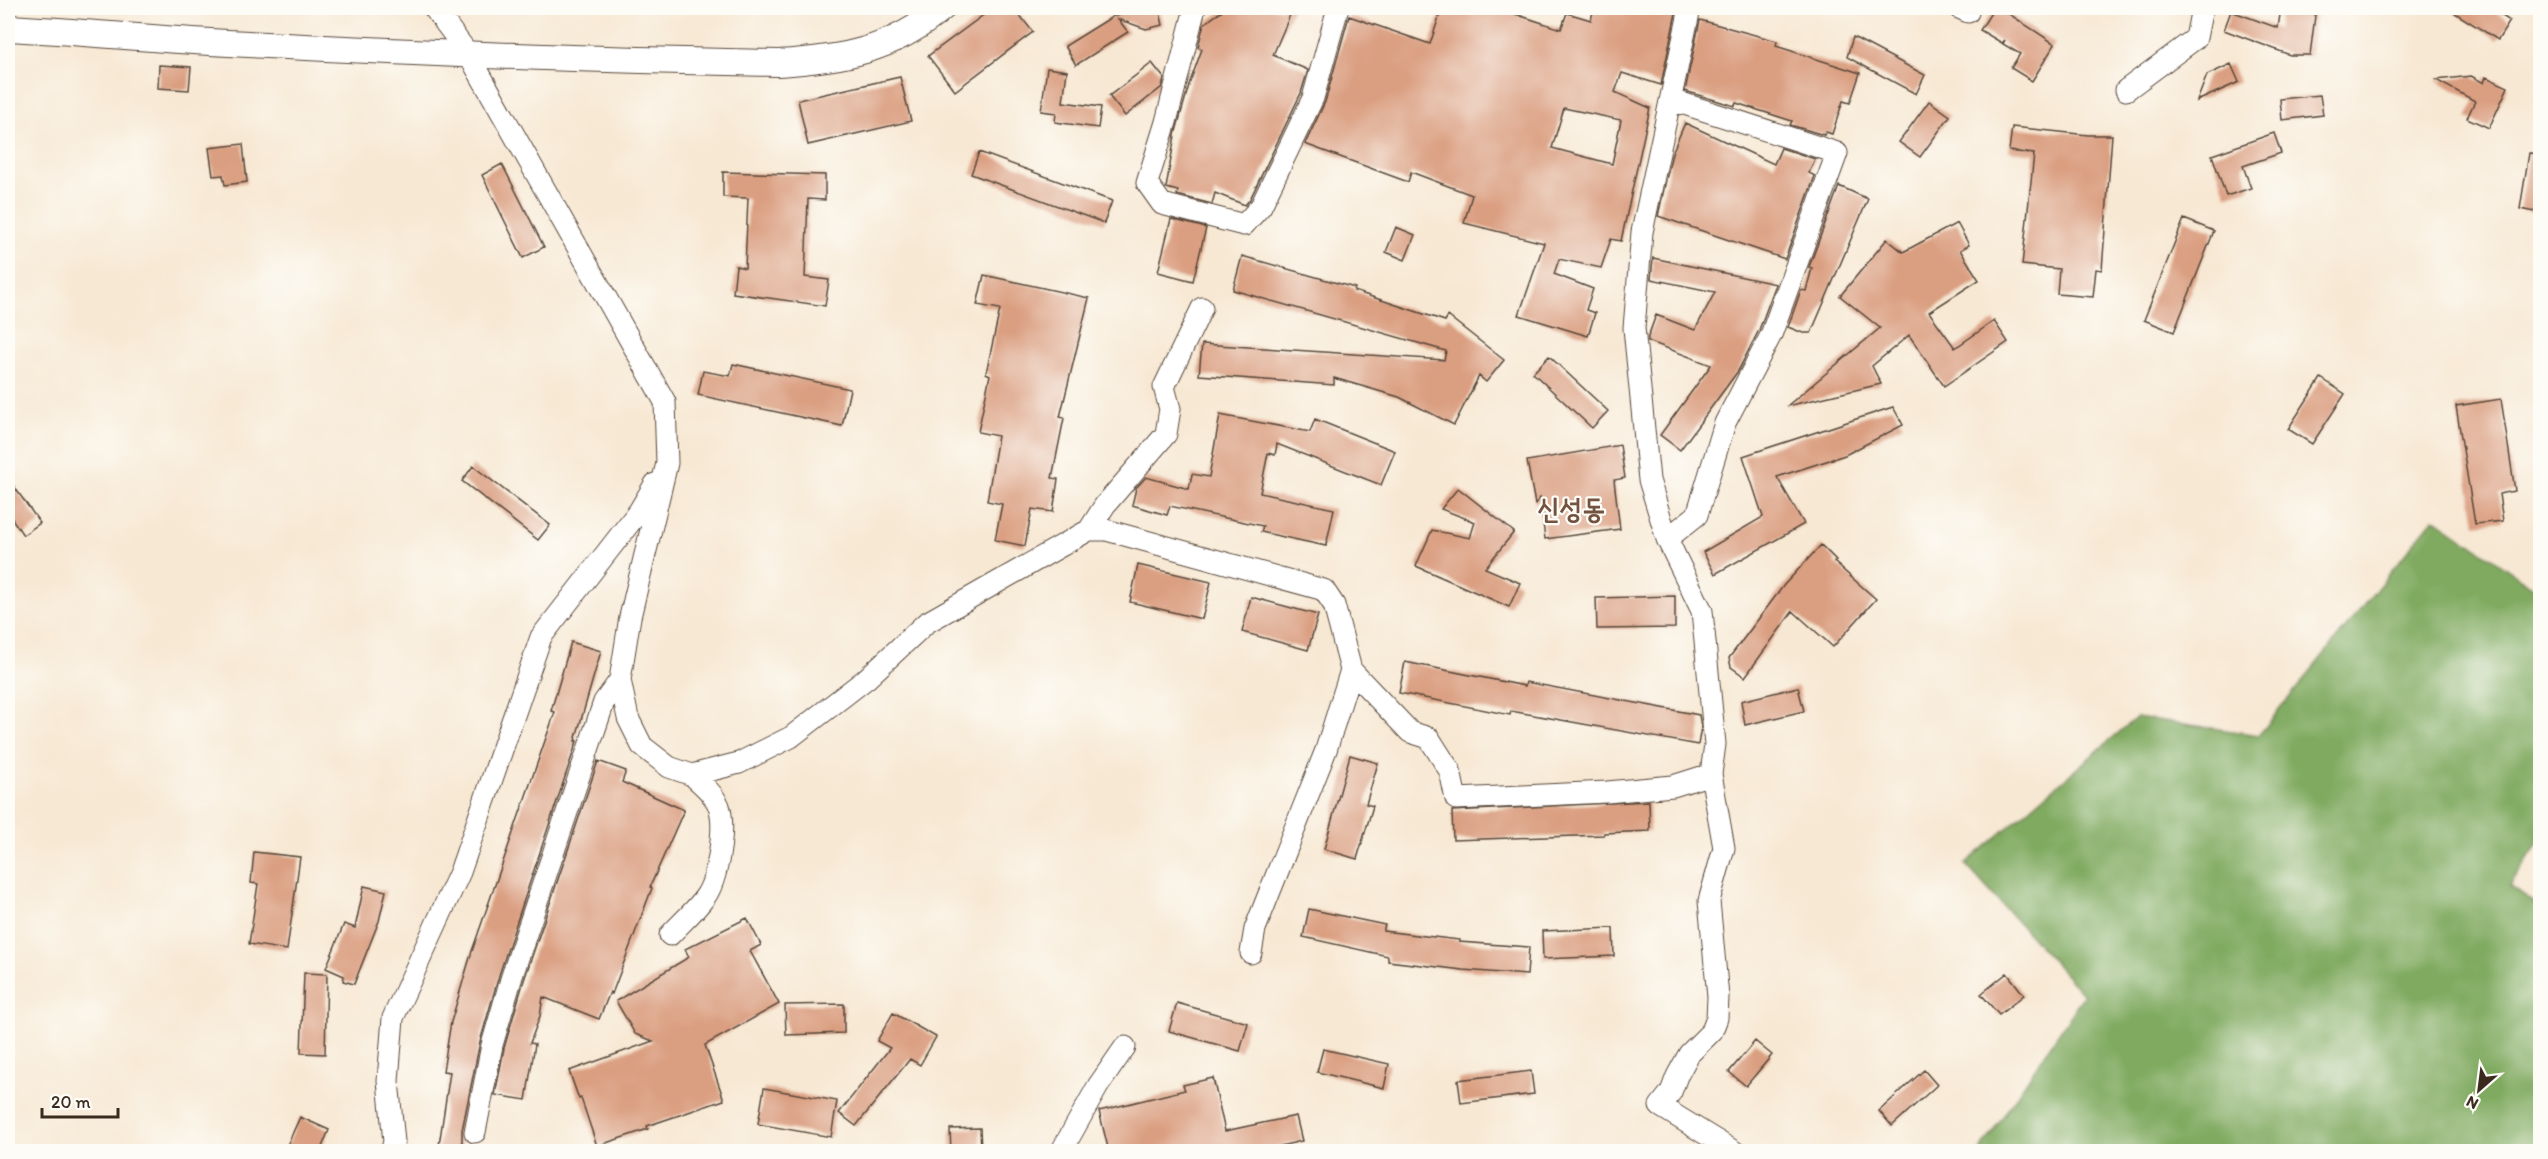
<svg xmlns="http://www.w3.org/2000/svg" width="2548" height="1159" font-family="Itim,'Poor Story',sans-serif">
  <rect width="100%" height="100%" fill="#fdfcf7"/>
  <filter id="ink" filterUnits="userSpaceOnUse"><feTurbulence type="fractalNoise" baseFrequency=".0167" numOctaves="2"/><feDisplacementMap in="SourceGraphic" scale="12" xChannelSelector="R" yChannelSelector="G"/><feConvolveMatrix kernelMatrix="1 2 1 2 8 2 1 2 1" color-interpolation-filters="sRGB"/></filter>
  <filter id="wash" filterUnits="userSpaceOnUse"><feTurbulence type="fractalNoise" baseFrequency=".008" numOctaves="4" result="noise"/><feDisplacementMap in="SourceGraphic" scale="24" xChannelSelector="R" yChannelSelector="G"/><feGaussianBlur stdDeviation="1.35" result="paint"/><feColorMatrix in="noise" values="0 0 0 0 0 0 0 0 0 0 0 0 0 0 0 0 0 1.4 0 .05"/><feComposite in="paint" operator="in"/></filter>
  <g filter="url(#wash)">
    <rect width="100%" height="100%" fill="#f7e8d3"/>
    <path fill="#80aa60" stroke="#5e6a3f" stroke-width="1.5" d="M2434 518 2540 592V840L2510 886 2540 908V1151H1980L2084 995 1965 864 2137 717 2259 735Z"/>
    <g id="blocks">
      <path fill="#da9e80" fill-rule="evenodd" d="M993 8H1014L1033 32 955 91 928 56Z
        M1147 8H1159L1163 25 1146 29 1118 19 1128 32 1076 65 1065 46 1115 15 1116 16Z
        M1226 8H1293L1273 55 1308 70 1301 93 1250 199 1245 205 1215 193 1212 204 1177 195 1178 191 1166 188 1175 135 1189 85 1202 49 1198 47 1204 24Z
        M1442 8H1511L1509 12 1561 29 1567 13 1591 20 1594 8H1674L1673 12 1676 13 1661 85 1622 73 1615 92 1650 108 1621 241 1611 239 1601 268 1559 259 1554 274 1593 289 1586 310 1595 313 1588 336 1519 315 1544 243 1464 223 1472 195 1411 172 1408 182 1305 144 1325 102 1349 16 1430 44ZM1564 108 1621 120 1612 164 1552 148Z
        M1994 8H2000L2055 44 2032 81 2011 68 2020 54 2003 44 2005 40 2002 43 1980 30Z
        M2281 8H2316L2310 55H2290L2224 30 2231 11 2278 28Z
        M2447 8H2490L2510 21 2498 40Z
        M1700 20 1777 41 1776 46 1860 73 1850 103 1843 101 1832 134 1826 132 1824 135 1790 125 1792 121 1736 103 1735 106 1685 91Z
        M1853 37 1925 75 1916 94 1847 57Z
        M1152 63 1164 78 1162 87 1125 116 1109 96Z
        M2231 64 2239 82 2197 101 2207 75Z
        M159 65 191 67 189 90 158 88Z
        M1047 68 1067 71 1063 102 1101 107 1098 128 1055 122 1056 113 1041 111Z
        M2471 76 2484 83 2486 77 2508 87 2489 128 2467 118 2475 101 2436 80Z
        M900 77 911 121 808 145 798 100Z
        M2320 95 2323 115 2282 120 2280 99Z
        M1929 101 1950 116 1920 157 1899 142Z
        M1685 123 1774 164 1781 148 1815 159 1809 173 1815 176 1785 259 1658 216 1672 153Z
        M2012 127 2088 135H2112L2102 270 2096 269 2093 297 2057 294 2059 269 2022 265 2034 154 2009 151Z
        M2274 133 2281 153 2243 166 2251 188 2226 196 2212 155Z
        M243 144 247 182 225 185 223 175 213 176 209 148Z
        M979 152 1112 201 1104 223 971 174Z
        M2529 153 2541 154V213L2520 209Z
        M502 164 544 247 523 258 482 175Z
        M723 172 825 175V200L808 199 805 277 829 280 825 306 733 293 736 266 745 268 748 198 723 197Z
        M1839 186 1868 199 1811 333H1803L1788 327 1801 290 1806 291 1812 268 1809 267Z
        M1171 219 1206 228 1193 281 1158 272Z
        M2184 219 2214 231 2174 332 2144 320Z
        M1957 223 1969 245 1960 250 1979 280 1929 312 1955 348 1994 321 2008 342 1944 386 1909 335 1872 366 1881 384 1787 406 1880 328 1840 296 1887 239 1903 252Z
        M1396 227 1415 235 1405 260 1386 252Z
        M1242 256 1355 288 1354 291 1445 321 1448 316 1504 360 1486 382 1479 376 1454 425 1399 397 1334 378V385L1199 375 1202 344 1444 360 1446 351 1233 290Z
        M1653 258 1776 284 1759 330 1738 371 1680 450 1660 435 1711 365 1648 341V337L1656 315 1695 330 1715 292 1651 279Z
        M984 275 1089 298 1060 417 1064 418 1052 478 1058 479 1053 512 1032 509 1025 546 995 540 1002 504 987 501 998 436 978 432 990 375 986 373 1000 309 977 305Z
        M1549 356 1608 411 1592 428 1533 373Z
        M733 364 850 389 842 426 698 395 703 371 730 376Z
        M2321 378 2345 394 2312 444 2288 429Z
        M2501 399 2515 491 2499 494 2503 521 2475 524 2456 406Z
        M1893 407 1903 425 1845 455 1777 477 1804 524 1715 574 1703 552 1763 517 1743 456Z
        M1220 415 1310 432 1315 419 1395 451 1381 485 1277 444 1275 455 1268 453 1260 493 1334 509 1326 546 1261 532 1263 526 1170 506 1167 515 1132 505 1136 488 1146 477 1189 489 1192 474 1209 477Z
        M1620 445 1625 478 1614 480 1620 529 1545 539 1540 498 1535 504 1527 461Z
        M473 466 550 525 538 540 462 481Z
        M8 478 40 523 23 535 8 513Z
        M1458 488 1514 532 1485 568 1520 583 1509 607 1416 566 1432 530 1470 538 1475 522 1441 509Z
        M1821 545 1836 560 1834 562 1876 599 1833 647 1793 611 1745 677 1731 667 1729 658 1784 585Z
        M1138 565 1211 582 1202 619 1130 602Z
        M1675 596V628L1597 629 1596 598Z
        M1251 597 1318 615 1308 650 1242 632Z
        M571 642 601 651 575 741H577L500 972 480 1042 462 1130V1152H438L450 1072 443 1071 451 1022 471 954 555 712 551 711Z
        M1405 662 1525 686 1526 682 1699 715 1701 727 1698 745 1511 711 1510 715 1399 693Z
        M1798 687 1804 711 1745 725 1741 701Z
        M1350 755 1378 763 1366 804 1373 806 1357 859 1324 849Z
        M598 761 626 771 622 782 684 810 650 887 652 888 612 994 610 992 599 1019 543 997 540 1016 530 1043 535 1044 526 1100 495 1095 504 1048 524 980Z
        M1649 801 1650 831 1604 833V835L1453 840 1452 811Z
        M254 852 300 857 287 950 249 944 258 884 251 883Z
        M364 886 386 891 379 921 354 984 343 981 344 976 326 968 344 924 355 928Z
        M1309 909 1385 925 1383 931 1460 940 1459 942 1529 947 1527 975 1463 970 1388 961V956L1303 937Z
        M747 918 761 945 750 951 779 1004 705 1045 724 1100 647 1126 648 1129 597 1146 581 1098 579 1099 569 1071 653 1041 635 1034 616 1001 689 957 685 949Z
        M1613 928 1614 956 1543 959 1542 931Z
        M304 973 327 974 325 1054 301 1053Z
        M2007 973 2024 995 1999 1015 1981 994Z
        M1177 1003 1248 1023 1240 1051 1169 1031Z
        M844 1004V1033L786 1035 785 1005Z
        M893 1013 936 1037 920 1065 910 1059 856 1126 839 1113 890 1048 877 1041Z
        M1755 1041 1772 1055 1746 1086 1729 1072Z
        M1323 1049 1389 1064 1384 1088 1317 1072Z
        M1924 1070 1937 1085 1892 1126 1879 1111Z
        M1531 1071 1534 1094 1461 1103 1458 1080Z
        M1213 1078 1225 1131 1296 1116 1302 1141 1254 1152H1109L1099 1111 1185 1090 1183 1085Z
        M764 1088 837 1101 831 1137 758 1124Z
        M300 1117 329 1130 320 1152H284Z
        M980 1128 981 1152H951L950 1129Z"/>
    </g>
  </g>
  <g filter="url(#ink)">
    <use href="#blocks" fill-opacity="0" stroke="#574639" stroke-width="1.5"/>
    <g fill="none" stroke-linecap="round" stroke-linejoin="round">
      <defs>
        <path id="minor" d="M434 8 469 55 665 402 667 463 630 617 620 680 628 718 642 746 669 767 692 775 739 763 791 737 866 679 926 623 1089 530H1106L1324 590 1334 605 1351 670 1326 750 1255 929 1251 953
          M1195 8 1166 122 1147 183 1162 204 1244 225 1261 206 1313 98 1338 8
          M1690 8 1642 232 1634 328 1649 480 1667 539 1702 611 1715 744 1711 774 1724 848 1709 901 1718 997 1717 1018 1712 1031 1689 1054 1677 1076 1671 1092 1660 1106 1735 1152
          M1959 8 1968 12
          M2126 90 2196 38 2202 8
          M1089 530 1105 505 1166 434 1170 409 1164 387 1202 308
          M1667 539 1697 515 1725 423 1771 335 1837 153 1672 100
          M1351 670 1410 732 1429 738 1450 771 1456 799 1607 792 1673 786 1711 774
          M670 935C681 923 695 911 705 897 718 879 726 827 719 806 713 793 702 784 692 775
          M475 1132 492 1045 512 976 604 702 620 680
          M391 1152 394 1142 388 1081 393 1018 460 872 541 637 639 511 655 484
          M1061 1152 1098 1086 1125 1047"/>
        <path id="tertiary" d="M8 28C70 31 131 37 193 41 388 52 583 60 778 63 841 59 892 51 942 8"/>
      </defs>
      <use href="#minor" stroke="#574639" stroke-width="23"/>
      <use href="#tertiary" stroke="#574639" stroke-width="28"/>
      <use href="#minor" stroke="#fff" stroke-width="21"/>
      <use href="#tertiary" stroke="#fff" stroke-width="26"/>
    </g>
  </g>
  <g text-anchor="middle" stroke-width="4.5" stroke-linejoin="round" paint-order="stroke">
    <g font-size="28" font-weight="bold" fill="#735340" stroke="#fdfcf7">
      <text x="1571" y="518">신성동</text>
    </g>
  </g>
  <rect width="2548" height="1159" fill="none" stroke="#fdfcf7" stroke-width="30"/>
  <g transform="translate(2479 1090) rotate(208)" stroke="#fdfcf7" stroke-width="4.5" paint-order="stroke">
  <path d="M0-4.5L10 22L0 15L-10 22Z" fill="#3b2a1e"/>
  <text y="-9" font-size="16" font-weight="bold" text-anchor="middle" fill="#3b2a1e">N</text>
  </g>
  <path d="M42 1108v9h76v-9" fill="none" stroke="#3b2a1e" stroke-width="3"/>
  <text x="51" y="1108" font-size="18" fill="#3b2a1e" stroke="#fdfcf7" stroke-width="4.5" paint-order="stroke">20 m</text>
</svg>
